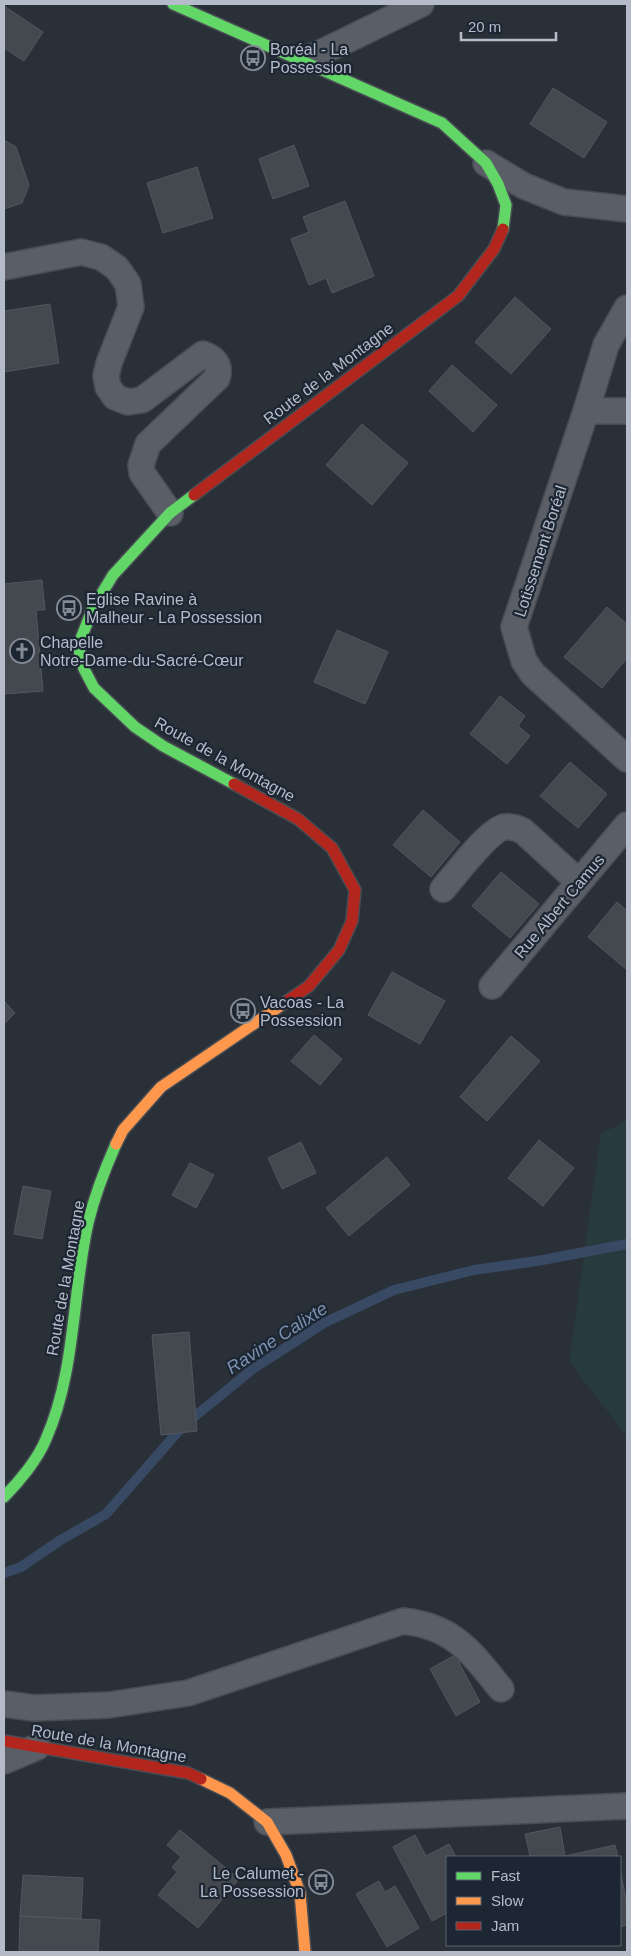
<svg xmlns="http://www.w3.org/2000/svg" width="631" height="1956" font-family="Helvetica,sans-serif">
  <rect width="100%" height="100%" fill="#2a3038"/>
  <path fill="#273a3e" d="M627 1120V1436L569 1362 601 1134Z"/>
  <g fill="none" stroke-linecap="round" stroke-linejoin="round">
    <path stroke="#384963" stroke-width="10" d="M4 1573 21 1567 59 1541 106 1514 183 1426 254 1368 324 1323 394 1290 474 1270 537 1261 627 1244"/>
  </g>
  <path fill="#444950" stroke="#52575f" d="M4 6 43 32 24 61 4 48Z
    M553 88 607 122 584 158 530 124Z
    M4 140 16 147 29 185 22 203 4 209Z
    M294 145 309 186 273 199 259 159Z
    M197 167 213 218 163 233 147 183Z
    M345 201 374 276 332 293 326 278 309 285 291 239 309 232 303 217Z
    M515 297 551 329 511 374 475 342Z
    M50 304 59 363 4 372V311Z
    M452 365 497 405 473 432 429 391Z
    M362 424 408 463 372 505 326 465Z
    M42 580 45 610H36L43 691 4 694V584Z
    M607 607 627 624V658L602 688 564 657Z
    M337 630 388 652 365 704 314 682Z
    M500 696 525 716 518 726 530 736 507 764 470 734Z
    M570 762 607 794 578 828 540 796Z
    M423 810 460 842 431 877 393 845Z
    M501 872 539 904 510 938 472 906Z
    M617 902 627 911V967L626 969 588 937Z
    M392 972 445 1001 420 1044 368 1015Z
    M4 1001 15 1013 4 1024Z
    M314 1035 342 1059 320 1085 291 1061Z
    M511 1036 540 1061 487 1121 460 1097Z
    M539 1140 574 1168 543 1206 508 1178Z
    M301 1142 316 1173 282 1189 268 1158Z
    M387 1157 410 1185 349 1236 326 1208Z
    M190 1163 214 1175 196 1208 172 1195Z
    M23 1186 51 1191 42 1239 14 1234Z
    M189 1332 197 1431 161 1435 152 1335Z
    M455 1655 480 1702 456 1716 430 1669Z
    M560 1827 565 1856 615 1845 618 1857H525L530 1856 525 1834Z
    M180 1830 239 1879 198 1928 158 1895 177 1872 172 1867 181 1857 167 1845Z
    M415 1835 426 1856 449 1844 456 1857H447V1913L432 1921 393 1847Z
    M620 1868 627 1906V1925L620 1927Z
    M23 1875 83 1878 81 1919 20 1916Z
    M379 1881 385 1892 395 1886 419 1928 387 1947 356 1894Z
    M20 1916 100 1920 98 1952H19Z"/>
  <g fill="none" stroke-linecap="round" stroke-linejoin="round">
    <defs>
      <path id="street" d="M304 61 421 4
        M486 163 524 186 564 202 627 209
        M4 267 81 252 101 257 117 268 128 284 131 307 109 363 106 376 108 387 115 397 128 402 142 400 203 354C215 358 221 366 217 378L148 444 141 465 142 473 170 513
        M627 308 606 345 586 411 514 627 524 661 533 674 627 759
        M586 411H627
        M443 889C455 875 488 831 504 827 511 826 517 828 523 831L579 882
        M492 986 627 825
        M4 1704 34 1708 109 1705 188 1693 403 1621C453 1626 471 1652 501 1689
        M4 1761 37 1747
        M267 1822 627 1806"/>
      <path id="fast" d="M173 4 442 123 486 163 498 184 506 205 503 229
        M194 495 170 513 113 575 93 608 78 646 84 669 94 688 135 727 163 746 234 784
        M4 1497C19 1482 38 1459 46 1439 76 1371 72 1294 88 1223 95 1194 104 1171 116 1144"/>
      <path id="slow" d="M116 1144 123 1130 161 1087 286 1002
        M201 1779 230 1793 267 1822 286 1855 300 1893 305 1952"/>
      <path id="jam" d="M194 495 458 296 494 249 503 229
        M234 784 298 819 332 848 355 890 352 921 339 950 309 986 286 1002
        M4 1741 188 1773 201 1779"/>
    </defs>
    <use href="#street" stroke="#484c53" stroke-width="28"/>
    <use href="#fast" stroke="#484c53" stroke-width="14"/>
    <use href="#slow" stroke="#484c53" stroke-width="14"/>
    <use href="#jam" stroke="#484c53" stroke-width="14"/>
    <use href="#street" stroke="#5a5e66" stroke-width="25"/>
    <use href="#fast" stroke="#63d668" stroke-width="11"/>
    <use href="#slow" stroke="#ff974d" stroke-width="11"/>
    <use href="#jam" stroke="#b3261e" stroke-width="11"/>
  </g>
  <defs>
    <symbol id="bus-ring" viewBox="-11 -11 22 22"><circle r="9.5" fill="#1d2633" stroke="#848b96" stroke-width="1.5"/><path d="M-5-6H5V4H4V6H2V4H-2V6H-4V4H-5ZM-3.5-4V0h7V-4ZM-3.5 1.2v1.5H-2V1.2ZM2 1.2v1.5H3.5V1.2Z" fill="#848b96"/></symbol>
    <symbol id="church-ring" viewBox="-11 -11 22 22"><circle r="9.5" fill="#1d2633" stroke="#848b96" stroke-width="1.5"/><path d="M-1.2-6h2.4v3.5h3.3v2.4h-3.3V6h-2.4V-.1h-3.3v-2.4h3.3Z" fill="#848b96"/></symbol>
  </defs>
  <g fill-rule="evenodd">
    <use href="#bus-ring" x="239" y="44" width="28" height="28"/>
    <use href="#bus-ring" x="55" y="594" width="28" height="28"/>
    <use href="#church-ring" x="8" y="637" width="28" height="28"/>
    <use href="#bus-ring" x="229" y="997" width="28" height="28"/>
    <use href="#bus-ring" x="307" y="1868" width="28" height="28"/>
  </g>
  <g text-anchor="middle" stroke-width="4.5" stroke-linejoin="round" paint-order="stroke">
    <g font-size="16" fill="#b4bcc9" stroke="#1d2633" text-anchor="start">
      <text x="270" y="55">Boréal - La<tspan x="270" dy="18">Possession</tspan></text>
      <text x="86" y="605">Eglise Ravine à<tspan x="86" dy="18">Malheur - La Possession</tspan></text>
      <text x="40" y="648">Chapelle<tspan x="40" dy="18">Notre-Dame-du-Sacré-Cœur</tspan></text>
      <text x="260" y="1008">Vacoas - La<tspan x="260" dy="18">Possession</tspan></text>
      <text x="304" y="1879" text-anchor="end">Le Calumet -<tspan x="304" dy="18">La Possession</tspan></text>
    </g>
    <g font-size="16" fill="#b4bcc9" stroke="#1d2633">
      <text transform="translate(328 373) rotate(-37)" y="6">Route de la Montagne</text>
      <text transform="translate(540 551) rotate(-72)" y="6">Lotissement Boréal</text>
      <text transform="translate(225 759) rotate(29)" y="6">Route de la Montagne</text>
      <text transform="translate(559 906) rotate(-50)" y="6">Rue Albert Camus</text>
      <text transform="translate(65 1278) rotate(-80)" y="6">Route de la Montagne</text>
      <text transform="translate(109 1743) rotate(10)" y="6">Route de la Montagne</text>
    </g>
    <g font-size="18" font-style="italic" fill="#7c92b1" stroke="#1d2633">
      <text transform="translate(277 1338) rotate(-33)" y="6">Ravine Calixte</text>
    </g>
  </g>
  <rect width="631" height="1956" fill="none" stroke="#b4bcc9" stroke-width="10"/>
  <rect x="446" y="1856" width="175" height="90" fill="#1d2633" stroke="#59626f"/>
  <rect x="456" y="1872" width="25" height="8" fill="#63d668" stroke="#59626f"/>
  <text x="491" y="1881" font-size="15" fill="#b4bcc9">Fast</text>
  <rect x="456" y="1897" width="25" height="8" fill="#ff974d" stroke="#59626f"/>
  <text x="491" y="1906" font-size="15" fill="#b4bcc9">Slow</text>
  <rect x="456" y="1922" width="25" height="8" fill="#b3261e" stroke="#59626f"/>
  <text x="491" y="1931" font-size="15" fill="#b4bcc9">Jam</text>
  <path d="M461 32v8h95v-8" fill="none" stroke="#b4bcc9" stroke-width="2.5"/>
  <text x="468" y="32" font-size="15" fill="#b4bcc9" stroke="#1d2633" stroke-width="4" paint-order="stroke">20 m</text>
</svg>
